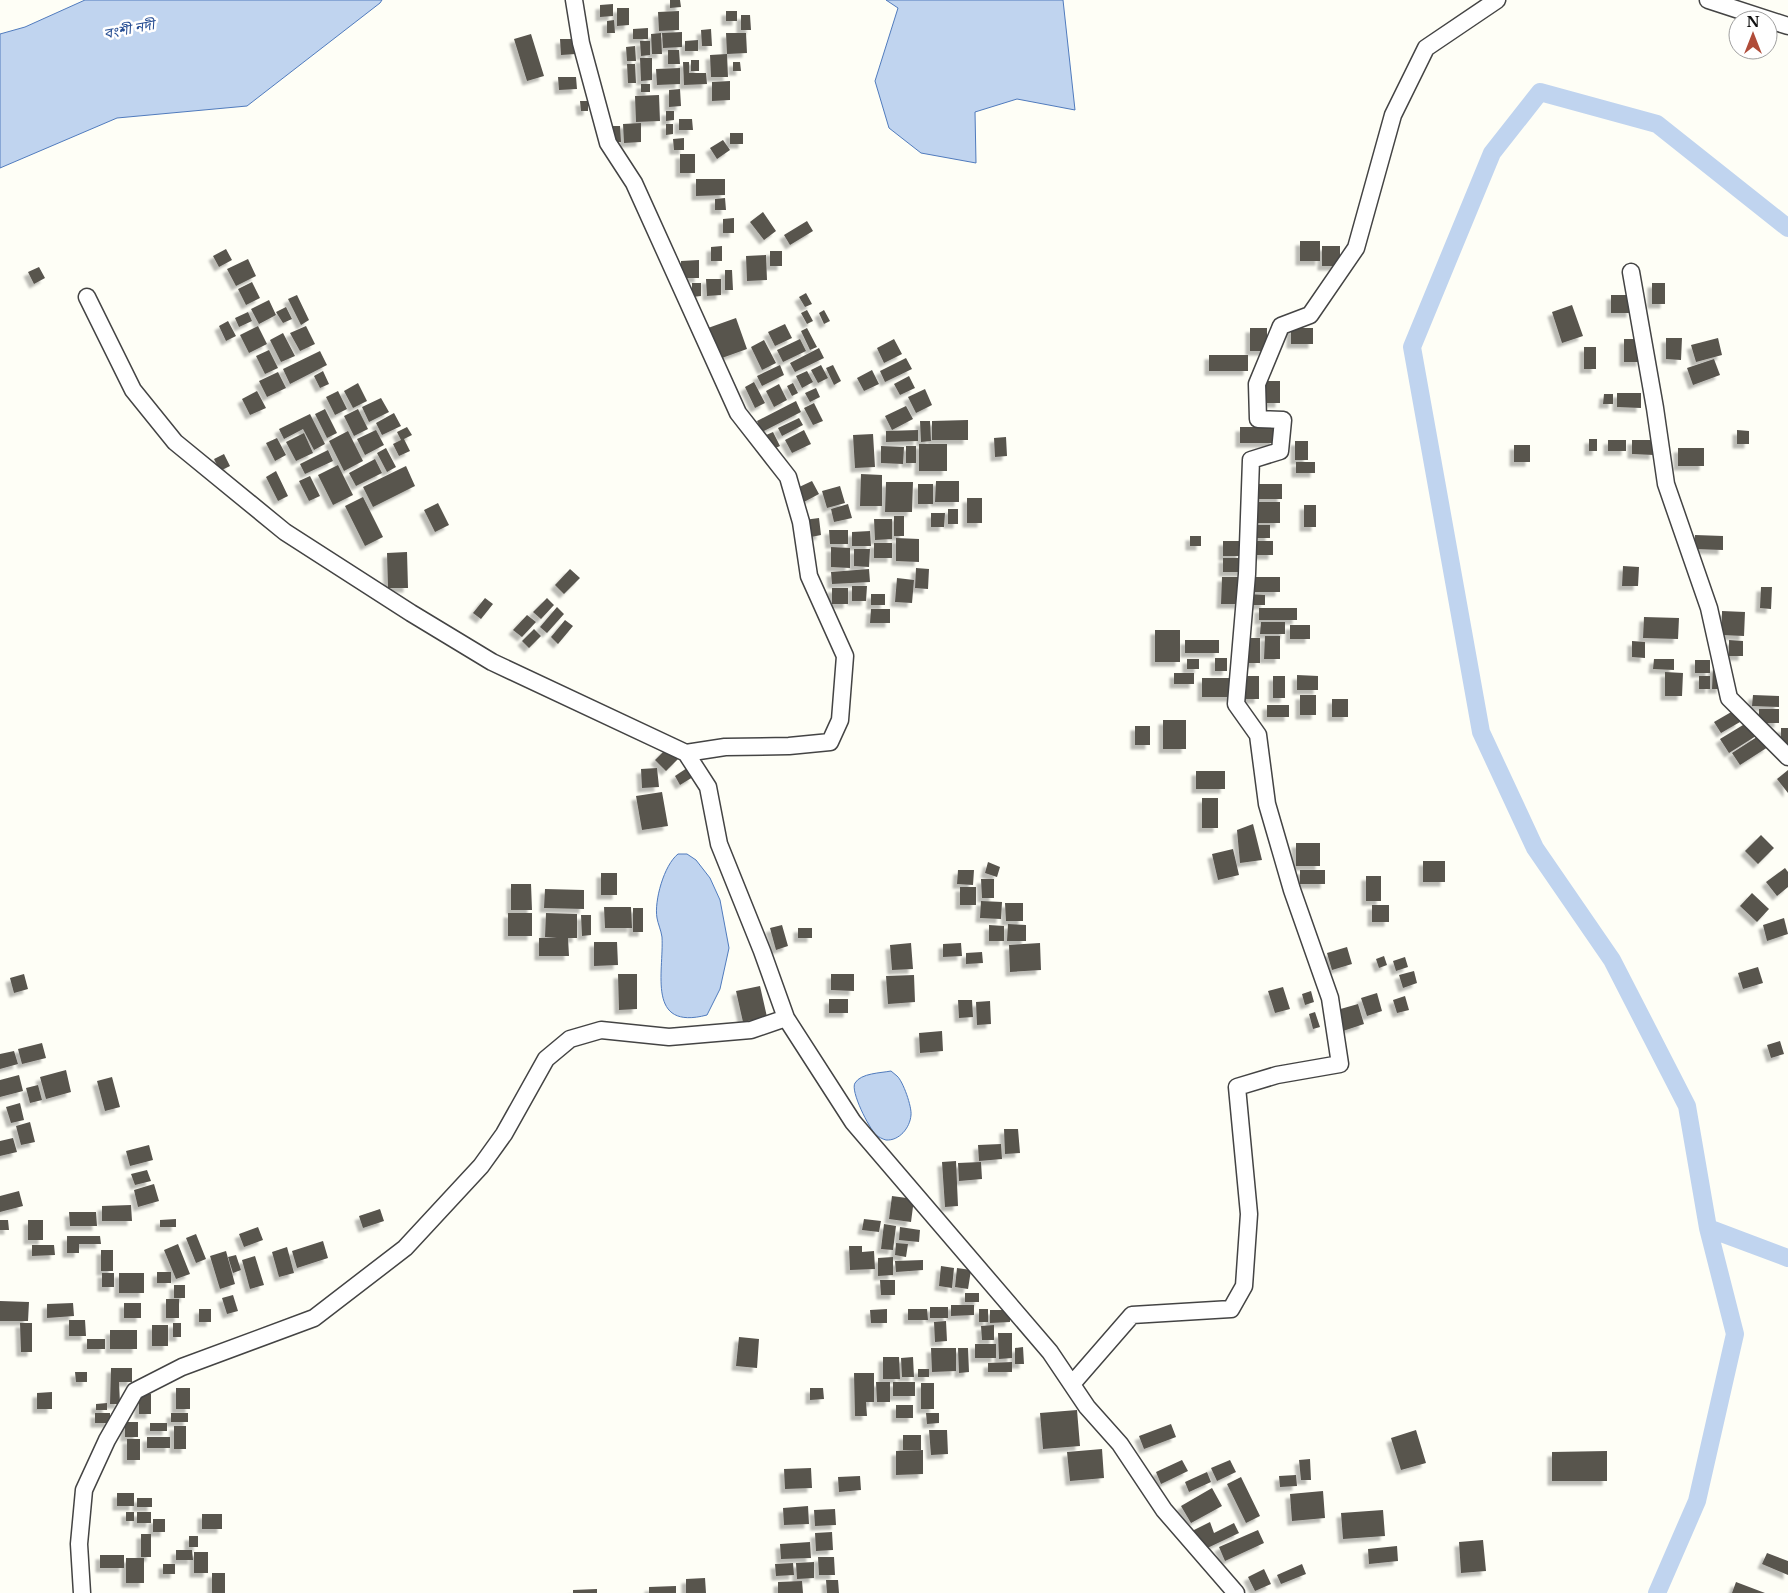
<svg xmlns="http://www.w3.org/2000/svg" width="1788" height="1593" font-family="'Libre Baskerville','Noto Sans Bengali',serif">
  <defs>
    <filter id="shadow"><feDropShadow dx="-4.5" dy="4.5" stdDeviation="1" flood-color="#0004"/></filter>
  </defs>
  <rect width="100%" height="100%" fill="#fefef6"/>
  <path fill="#c0d4ef" stroke="#507bbd" d="M85 0H382L380 3 247 106 117 118 0 168V34L25 27Z
    M886 0H1063L1075 110 1017 99 975 112 976 163 921 153 889 128 875 81 898 8Z
    M678 854H687L696 860 710 878 720 900 729 948 720 989 707 1015C646 1031 664 972 662 937 661 930 658 924 657 918 654 901 664 865 678 854Z
    M891 1071C893 1073 895 1074 897 1076 903 1081 912 1107 911 1115 910 1128 899 1141 886 1140 882 1139 879 1137 876 1135 869 1128 850 1091 855 1083 861 1073 881 1073 891 1071Z"/>
  <g fill="none" stroke-linecap="round" stroke-linejoin="round">
    <path stroke="#c0d4ef" stroke-width="18" d="M1708 1228 1788 1258
      M1657 1593 1697 1501 1735 1334 1708 1228 1687 1106 1612 960 1535 848 1481 732 1412 347 1492 153 1540 92 1657 124 1788 228"/>
  </g>
  <path fill="#58544e" filter="url(#shadow)" d="M670 0H680L681 7 670 8Z
    M613 4V16L600 17V5Z
    M617 8H629V25L617 26Z
    M679 11V30L659 31 658 12Z
    M726 11H737V21H726Z
    M741 15H750L751 30H741Z
    M614 20 615 33H607V21Z
    M648 28V39H633V29Z
    M711 29 712 46H702L701 30Z
    M682 32V47L663 48 662 33Z
    M661 33 662 54H652L651 34Z
    M726 33H746L747 53 727 54Z
    M531 34 544 76 527 81 514 39Z
    M560 39H575L576 54 561 55Z
    M698 40V51H685V41Z
    M640 41H650V55L641 56Z
    M635 46 636 61H627L626 47Z
    M668 50H679L680 64H668Z
    M727 54 728 77H711L710 55Z
    M640 58H652V80L641 81Z
    M691 60H699V71H691Z
    M683 62H689V73H706L707 84 684 85Z
    M733 62H740L741 71H733Z
    M627 64H635L636 83H628Z
    M680 68V84L657 85 656 69Z
    M558 77H576L577 89 559 90Z
    M730 81V100L712 101V82Z
    M641 84H650V92H641Z
    M680 89 681 106 669 107V90Z
    M659 95 660 121 636 122 635 96Z
    M580 101H588V111H581Z
    M666 111H674V120L666 121Z
    M679 119H692L693 130H679Z
    M641 123V142L624 143 623 124Z
    M666 124H673V134L666 135Z
    M613 126H620L621 142H613Z
    M730 133H743V144H730Z
    M684 138V150H674L673 139Z
    M723 140 730 150 717 159 710 148Z
    M680 154H695V173H680Z
    M696 179H725V195L696 196Z
    M725 198 726 210H715V199Z
    M763 212 776 231 764 240 750 222Z
    M734 218V233H723V219Z
    M807 221 813 231 790 245 784 235Z
    M1300 241H1320V261H1300Z
    M722 246V261H711V247Z
    M1322 246H1340V266H1322Z
    M226 249 232 260 219 267 213 256Z
    M770 251H782V266H770Z
    M766 255 767 280 747 281 746 256Z
    M248 259 256 276 236 286 227 269Z
    M699 260V278H681V261Z
    M39 267 45 278 34 284 28 272Z
    M725 270H732L733 290H725Z
    M706 279H721V295L707 296Z
    M252 282 260 298 246 305 238 289Z
    M692 283H701V296L692 297Z
    M1652 283H1665V304H1652Z
    M806 293 812 304 805 307 799 297Z
    M297 295 309 320 301 325 288 299Z
    M1611 295H1632L1631 313H1611Z
    M269 300 276 315 259 324 251 309Z
    M1572 305 1583 336 1562 343 1552 312Z
    M286 307 292 319 283 323 276 312Z
    M807 310 813 321 807 324 801 313Z
    M824 310 830 321 824 324 819 313Z
    M248 312 252 321 239 327 235 318Z
    M736 318 747 349 719 359 708 328Z
    M228 321 236 336 226 341 219 326Z
    M785 324 792 338 775 346 768 332Z
    M258 326 267 344 249 353 240 335Z
    M306 326 315 344 300 351 290 333Z
    M807 328 817 347 810 350 801 331Z
    M1250 328H1267V351H1250Z
    M1291 328H1313V344H1291Z
    M283 333 295 356 281 362 270 340Z
    M1666 338H1682L1681 360 1666 359Z
    M1718 338 1722 355 1696 362 1691 345Z
    M800 339 806 351 783 362 777 350Z
    M894 339 902 354 884 363 877 348Z
    M1624 339H1641V362H1624Z
    M764 340 776 363 762 370 751 347Z
    M1584 347H1596V369H1584Z
    M819 348 824 358 795 372 790 363Z
    M269 350 278 368 265 374 256 356Z
    M320 351 327 365 290 384 283 369Z
    M1209 355H1248V371H1209Z
    M906 358 912 369 885 382 880 371Z
    M1714 359 1720 375 1693 385 1687 368Z
    M780 365 784 375 762 386 757 376Z
    M821 365 828 378 818 383 811 370Z
    M833 365 841 381 834 385 826 368Z
    M872 370 879 384 864 391 857 378Z
    M323 371 329 384 320 388 314 376Z
    M807 371 813 382 802 388 796 376Z
    M278 372 286 388 267 397 259 381Z
    M909 376 915 388 900 395 894 384Z
    M1265 381H1280V403H1265Z
    M754 382 765 403 755 408 745 387Z
    M358 383 367 401 353 408 344 391Z
    M793 383 798 393 792 396 787 386Z
    M779 384 787 400 774 407 766 391Z
    M816 388 820 397 810 402 805 393Z
    M925 389 932 405 916 413 908 397Z
    M257 391 266 408 250 415 242 399Z
    M338 391 347 409 335 415 326 397Z
    M1617 393H1641V408L1617 407Z
    M1604 394H1613V404H1603Z
    M381 398 389 412 369 422 362 407Z
    M796 401 801 412 762 432 757 421Z
    M814 403 823 421 813 425 804 408Z
    M906 406 913 419 892 430 885 416Z
    M325 409 337 433 327 438 315 414Z
    M358 409 368 429 354 436 344 416Z
    M394 413 401 426 382 435 376 423Z
    M310 414 325 444 314 450 303 429 284 439 279 429Z
    M799 418 803 425 782 436 778 428Z
    M968 420V440H932V421Z
    M920 421H930L931 441 921 442Z
    M407 427 412 435 404 439 410 451 399 456 393 444 401 440 397 432Z
    M1240 427H1275V443H1240Z
    M376 430 384 445 365 455 357 439Z
    M804 430 811 444 792 453 785 440Z
    M918 430V441L886 442V431Z
    M1737 430 1749 431V444H1737Z
    M348 431 363 461 344 471 329 441Z
    M773 432 780 446 771 450 764 436Z
    M304 433 313 453 296 461 286 442Z
    M873 434 875 467 855 468 853 435Z
    M1006 437 1007 456 995 457 994 438Z
    M277 438 286 455 275 461 266 443Z
    M1589 439H1597V451H1589Z
    M1608 440H1626V451H1608Z
    M1632 440H1655L1654 455 1632 454Z
    M1295 441H1308V460H1295Z
    M919 444H947V471H919Z
    M1514 445H1530V462H1514Z
    M881 446 904 447 903 464 881 463Z
    M906 446H916V463H906Z
    M386 448 396 467 387 472 377 453Z
    M1678 448H1704V466H1678Z
    M328 450 333 461 305 474 300 464Z
    M224 454 230 466 220 471 214 459Z
    M375 459 382 473 356 486 349 473Z
    M1296 462H1315V473H1296Z
    M338 465 353 495 333 505 318 475Z
    M406 466 415 486 373 507 363 487Z
    M276 471 288 496 278 501 266 477Z
    M861 474 882 475V506H860Z
    M310 476 320 496 309 501 299 481Z
    M812 481 819 494 802 503 795 489Z
    M936 481H959V502H935Z
    M886 482H913L912 512H885Z
    M918 484H933V504H918Z
    M1255 484H1282V499H1255Z
    M840 486 845 503 827 508 822 491Z
    M363 497 383 537 365 546 345 506Z
    M967 498H982V523H967Z
    M1256 502H1280V523H1256Z
    M438 503 449 525 435 532 424 510Z
    M848 504 852 518 834 522 831 509Z
    M1304 505H1316V527H1304Z
    M948 509H958V524H948Z
    M931 513H945L944 527H931Z
    M894 516H904V536H894Z
    M819 518 821 535 806 538 804 520Z
    M874 519H892V539L875 540Z
    M1251 525H1270V538H1251Z
    M829 530H848V544H830Z
    M870 531 871 546H852V532Z
    M1695 535 1723 536V550L1694 549Z
    M1190 536H1201V546H1190Z
    M896 538 919 539V562L896 561Z
    M1223 541H1241V556H1223Z
    M1251 541H1273V555H1251Z
    M874 543H892V558H874Z
    M831 547 850 548V568L831 567Z
    M854 549H870L869 567 854 566Z
    M407 552 408 588H388L387 553Z
    M1223 558H1244V572H1223Z
    M1623 566 1639 567 1638 586H1622Z
    M916 568 929 569 928 589 915 588Z
    M570 569 580 578 564 594 555 585Z
    M869 569 870 582 832 584 831 572Z
    M1222 577H1240V604H1221Z
    M1249 577H1280V592H1249Z
    M897 578 914 580 912 603 895 602Z
    M852 586H867L866 601H852Z
    M1761 587H1772L1771 609 1760 608Z
    M832 588H848V604H832Z
    M871 594H885V605H871Z
    M1248 594 1265 595V605H1248Z
    M485 598 493 604 481 619 473 613Z
    M547 598 554 605 541 619 533 612Z
    M557 607 564 614 547 633 540 627Z
    M1259 608H1297V620H1259Z
    M871 609H890V623H870Z
    M1722 611 1745 612 1744 636 1722 635Z
    M527 615 536 622 522 637 513 630Z
    M1644 617 1679 618 1678 639 1643 638Z
    M565 620 573 626 558 644 551 637Z
    M1261 622H1285V634H1260Z
    M1290 625H1310V639H1290Z
    M534 629 541 636 529 648 522 641Z
    M1155 630H1180V662H1155Z
    M1265 636H1280V659H1264Z
    M1247 638H1260V663H1247Z
    M1185 640H1219V653H1185Z
    M1729 640 1743 641V656H1729Z
    M1632 641 1645 642V658L1632 657Z
    M1215 658H1227V671H1215Z
    M1187 659H1199V669H1187Z
    M1654 659H1674V670L1653 669Z
    M1695 660H1710V673H1695Z
    M1713 667H1722L1721 689H1712Z
    M1665 672 1683 673 1682 696H1665Z
    M1174 673H1194V684H1174Z
    M1297 675 1318 676V690H1297Z
    M1240 676H1259V699H1240Z
    M1273 676H1285V698H1273Z
    M1699 676H1710V689H1699Z
    M1202 678H1234V697H1202Z
    M1300 695H1316V715H1300Z
    M1753 695 1779 696V707L1752 706Z
    M1332 699H1348V717H1332Z
    M1267 705H1289V717H1267Z
    M1759 709H1779V723H1759Z
    M1733 711 1740 722 1721 733 1714 722Z
    M1163 720H1186V749H1163Z
    M1748 722 1756 736 1729 753 1720 739Z
    M1135 726H1150V745H1135Z
    M1781 728H1788V746H1781Z
    M1760 735 1768 747 1740 765 1732 753Z
    M667 748 678 759 666 771 655 760Z
    M657 768 659 787 642 788 641 769Z
    M687 768 693 777 680 785 675 776Z
    M1788 770V793L1777 779Z
    M1196 771H1225V789H1196Z
    M662 792 668 826 642 830 636 796Z
    M1202 798H1218V828H1202Z
    M1253 824 1262 860 1240 863 1237 830Z
    M1761 835 1774 848 1758 864 1745 851Z
    M1296 843H1320V866H1296Z
    M1233 849 1239 875 1218 880 1212 854Z
    M1423 861H1445V882H1423Z
    M988 862 1000 867 997 877 985 873Z
    M1785 868 1788 872V887L1777 896 1766 882Z
    M958 870H974L973 885 957 884Z
    M1300 870H1325V884H1300Z
    M601 873H617V895H601Z
    M1366 876H1381V901H1366Z
    M981 879H994V898H982Z
    M511 884H531L532 910H511Z
    M960 887H976V905H960Z
    M545 889 584 890V909L544 908Z
    M1752 893 1769 909 1757 922 1740 906Z
    M981 901 1002 902 1001 919 980 918Z
    M1005 903H1023V921H1006Z
    M1372 905H1389V922H1372Z
    M604 907H631L632 928H605Z
    M633 908H643V932H633Z
    M508 913H532V936H508Z
    M546 913 577 914V938H568L569 956H539V938H557L545 937Z
    M581 915H591V935L582 936Z
    M1784 918 1788 934 1767 941 1763 925Z
    M1008 924 1026 925V941H1007Z
    M782 925 788 946 776 950 770 928Z
    M989 925 1004 926V941H989Z
    M798 928H812V938H798Z
    M594 942H617L618 965 594 966Z
    M911 943 913 969 892 970 890 945Z
    M961 943 962 956 943 957V944Z
    M1040 943 1041 970 1010 972 1009 945Z
    M1347 947 1352 964 1332 970 1327 953Z
    M982 952 983 963 966 964V953Z
    M1384 956 1387 965 1379 968 1376 959Z
    M1405 957 1408 967 1396 971 1393 961Z
    M1758 967 1763 983 1743 989 1738 973Z
    M1414 971 1417 983 1403 988 1399 975Z
    M24 974 28 989 14 993 10 978Z
    M618 974H637V1009L619 1010Z
    M831 974H854V991L831 990Z
    M914 975 915 1002 888 1004 886 976Z
    M760 986 767 1017 743 1022 736 991Z
    M1283 987 1290 1009 1275 1013 1268 991Z
    M1311 991 1314 1002 1305 1005 1302 994Z
    M1377 993 1382 1011 1367 1016 1361 998Z
    M1405 996 1409 1010 1397 1013 1393 1000Z
    M829 999H848V1013H829Z
    M958 1000H972L973 1017 959 1018Z
    M990 1001 991 1024 977 1025 976 1002Z
    M1358 1004 1364 1024 1343 1031 1337 1010Z
    M1315 1012 1320 1027 1313 1029 1309 1014Z
    M942 1031 943 1051 920 1053 919 1033Z
    M1780 1041 1784 1054 1771 1058 1767 1045Z
    M42 1043 46 1058 22 1064 18 1049Z
    M14 1051 18 1064 0 1069V1054Z
    M66 1070 71 1092 46 1099 40 1077Z
    M19 1075 23 1091 0 1097V1080Z
    M112 1077 120 1107 105 1111 97 1081Z
    M38 1085 42 1100 30 1103 26 1088Z
    M20 1103 24 1120 11 1123 6 1107Z
    M30 1122 35 1142 21 1145 16 1126Z
    M1004 1129H1018L1020 1153 1005 1154Z
    M13 1138 17 1152 0 1156V1141Z
    M1001 1144 1002 1159 979 1161 978 1145Z
    M149 1145 153 1160 130 1166 126 1151Z
    M956 1161 958 1206 945 1207 942 1162Z
    M981 1162 982 1179 959 1181 958 1163Z
    M147 1170 151 1181 135 1185 131 1174Z
    M154 1184 159 1201 138 1207 134 1190Z
    M19 1191 23 1206 0 1212V1196Z
    M892 1196 914 1199 911 1222 889 1219Z
    M131 1205 132 1221H102V1206Z
    M380 1209 384 1221 363 1228 359 1216Z
    M69 1212H96L97 1226H70Z
    M176 1219V1227H160V1220Z
    M864 1219 881 1221 879 1232 862 1230Z
    M0 1220H8L9 1230H0Z
    M28 1220H43V1240H28Z
    M884 1224 896 1226 893 1250 881 1249Z
    M258 1227 263 1240 244 1247 239 1234Z
    M900 1227 920 1230 919 1242 899 1240Z
    M196 1234 206 1259 196 1263 186 1238Z
    M67 1236H100L101 1244H79V1253H67Z
    M323 1241 328 1258 297 1268 292 1251Z
    M896 1243 908 1244 906 1257 895 1255Z
    M178 1244 190 1274 176 1279 164 1250Z
    M32 1245H54L55 1255 32 1256Z
    M849 1246H862V1252L874 1251 875 1269 850 1270Z
    M287 1247 294 1273 279 1277 272 1252Z
    M101 1250H113V1271H101Z
    M226 1251 235 1284 220 1289 210 1256Z
    M236 1255 241 1270 233 1273 228 1257Z
    M255 1256 264 1285 250 1289 242 1260Z
    M893 1257V1275L878 1276V1258Z
    M923 1260V1270L896 1272 895 1261Z
    M941 1266 954 1268 952 1288 939 1286Z
    M957 1268 971 1270 968 1289 955 1287Z
    M157 1272H171V1283H157Z
    M102 1273H114V1287H102Z
    M119 1273H144V1293H119Z
    M880 1280H895V1295H881Z
    M174 1285H185V1298H174Z
    M965 1293H979V1302H965Z
    M233 1295 238 1311 227 1314 222 1298Z
    M166 1299H179V1318H166Z
    M0 1301 29 1302 28 1321H0Z
    M73 1303 74 1316 47 1318V1304Z
    M124 1303H141V1318H124Z
    M951 1305H974V1315L951 1316Z
    M930 1307H948V1318H930Z
    M199 1309H211V1322H199Z
    M887 1309V1323H871L870 1310Z
    M908 1309H927L928 1320H908Z
    M979 1309H988V1322H979Z
    M990 1310H1010V1322L990 1323Z
    M69 1320H85L86 1336H69Z
    M946 1321 947 1341 935 1342 934 1322Z
    M20 1323H32V1352H21Z
    M173 1323H181V1337H173Z
    M152 1325H168V1346H152Z
    M994 1325V1340H982L981 1326Z
    M110 1330H137V1349H110Z
    M998 1333H1012V1358L999 1359Z
    M739 1337 759 1339 757 1368 736 1366Z
    M87 1339H105V1349H87Z
    M975 1344H996V1358H975Z
    M1023 1347 1024 1364H1015V1348Z
    M931 1348H956V1371L932 1372Z
    M958 1348H968L969 1372 959 1373Z
    M883 1357H899L900 1379H883Z
    M913 1357 914 1377H902L901 1358Z
    M1012 1362V1372H988V1363Z
    M111 1368H132V1382H119L120 1404H110Z
    M918 1369H929V1377H918Z
    M75 1372H87V1382H76Z
    M854 1373H874V1402H866L867 1416H855Z
    M876 1382H890V1402H877Z
    M893 1382H915V1396H893Z
    M921 1383H934V1409H921Z
    M176 1388H190V1409H176Z
    M810 1388H823L824 1399 810 1400Z
    M52 1392V1409H37V1393Z
    M139 1394H151V1414H139Z
    M107 1403V1410H96V1404Z
    M896 1405H913V1418H896Z
    M1077 1410 1080 1446 1043 1449 1040 1413Z
    M95 1413H110V1423H95Z
    M171 1413H188V1422H171Z
    M926 1413H939V1423L927 1424Z
    M125 1422H138V1437H125Z
    M150 1423H167V1431H150Z
    M1171 1424 1176 1437 1144 1449 1139 1436Z
    M174 1426H186V1449H174Z
    M929 1430H947L948 1454 931 1455Z
    M1416 1430 1426 1463 1401 1470 1391 1438Z
    M903 1435H921V1450H903Z
    M147 1437H170V1448H147Z
    M127 1439H140V1460H127Z
    M1102 1449 1104 1478 1070 1481 1067 1452Z
    M923 1450V1474L896 1475V1451Z
    M1607 1451V1481H1552V1452Z
    M1310 1459 1311 1480H1301L1299 1460Z
    M1182 1460 1188 1471 1161 1484 1156 1472Z
    M1230 1460 1236 1472 1217 1481 1211 1468Z
    M811 1468 812 1488 785 1489 784 1469Z
    M1207 1472 1211 1482 1189 1492 1185 1482Z
    M1296 1475 1297 1486 1280 1487 1279 1476Z
    M860 1476 861 1490 839 1492 838 1477Z
    M1241 1477 1260 1516 1246 1523 1227 1484Z
    M1212 1488 1222 1506 1191 1523 1181 1506Z
    M1323 1491 1325 1518 1292 1521 1290 1494Z
    M117 1493H134V1506H117Z
    M137 1498H152V1507H137Z
    M808 1506 809 1524 784 1525 783 1508Z
    M835 1509 836 1525 815 1526 814 1510Z
    M1383 1510 1385 1536 1343 1539 1341 1513Z
    M126 1512H134V1521H126Z
    M137 1512H151V1523H137Z
    M202 1514H222V1529H202Z
    M153 1519H165V1532H153Z
    M1210 1522 1214 1533 1234 1523 1239 1533 1201 1551 1192 1531Z
    M1258 1530 1264 1543 1225 1561 1219 1547Z
    M832 1532 833 1550 816 1551 815 1533Z
    M141 1534H151V1557H141Z
    M189 1536H198V1547H189Z
    M1483 1540 1486 1571 1461 1573 1459 1542Z
    M810 1542 811 1558 781 1559 780 1544Z
    M1397 1546 1398 1561 1369 1564 1368 1549Z
    M176 1550H192L193 1560H176Z
    M194 1552H208V1573H194Z
    M1767 1553 1788 1561V1575L1762 1564Z
    M100 1555H124V1568H100Z
    M818 1557H834L835 1575H819Z
    M126 1558H144V1583H126Z
    M814 1562V1578L797 1579 796 1563Z
    M793 1563 794 1575 776 1576 775 1564Z
    M163 1564H175V1574H163Z
    M1302 1564 1306 1574 1281 1584 1277 1575Z
    M1264 1569 1271 1584 1255 1591 1248 1577Z
    M212 1573H225V1593H212Z
    M705 1578 706 1593H686V1579Z
    M826 1580H838L839 1593H827Z
    M802 1581 803 1593H778V1582Z
    M1736 1582 1765 1593H1732Z
    M676 1586V1593H649V1587Z
    M597 1589V1593H573V1590Z"/>
  <g fill="none" stroke-linecap="round" stroke-linejoin="round">
    <defs>
      <path id="minor" d="M574 0 581 43 608 143 634 183 738 413 788 477 801 522 809 576 845 656 840 720 830 742 789 746 725 747 686 753
        M1708 0 1788 26
        M1631 272 1655 408 1666 484 1709 608 1729 698 1788 757
        M87 297 133 390 175 442 285 532 411 613 492 662 686 753 708 787 719 844 762 951 786 1018 853 1122 1050 1352 1087 1407 1120 1444 1164 1510 1236 1593
        M1072 1384 1132 1315 1231 1309 1244 1286 1249 1214 1237 1087 1277 1075 1340 1064 1330 998 1292 890 1267 804 1258 735 1236 704 1247 574 1251 460 1280 451 1283 420 1258 419 1257 384 1281 326 1310 315 1356 248 1393 115 1426 48 1497 0
        M82 1593 79 1544 84 1490 107 1440 135 1391 182 1367 314 1318 405 1248 481 1166 504 1134 546 1059 570 1039 601 1030 669 1037 751 1030 786 1018"/>
    </defs>
    <use href="#minor" stroke="#444" stroke-width="19"/>
    <use href="#minor" stroke="#fff" stroke-width="16"/>
  </g>
  <g text-anchor="middle" stroke-width="5" stroke-linejoin="round" paint-order="stroke">
    <g font-size="14" font-style="italic" fill="#284f94" stroke="#fff">
      <text transform="translate(129 29) rotate(-11)" y="5">বংশী নদী</text>
    </g>
  </g>
  <g transform="translate(1753 35)"><circle r="24" fill="#ffffff" stroke="#a0a0a0"/>
  <path d="M0-4L9 19L0 12L-9 19Z" fill="#b04c39"/>
  <text y="-8" font-size="14" font-weight="bold" text-anchor="middle" fill="#111111">N</text>
  </g>
</svg>
